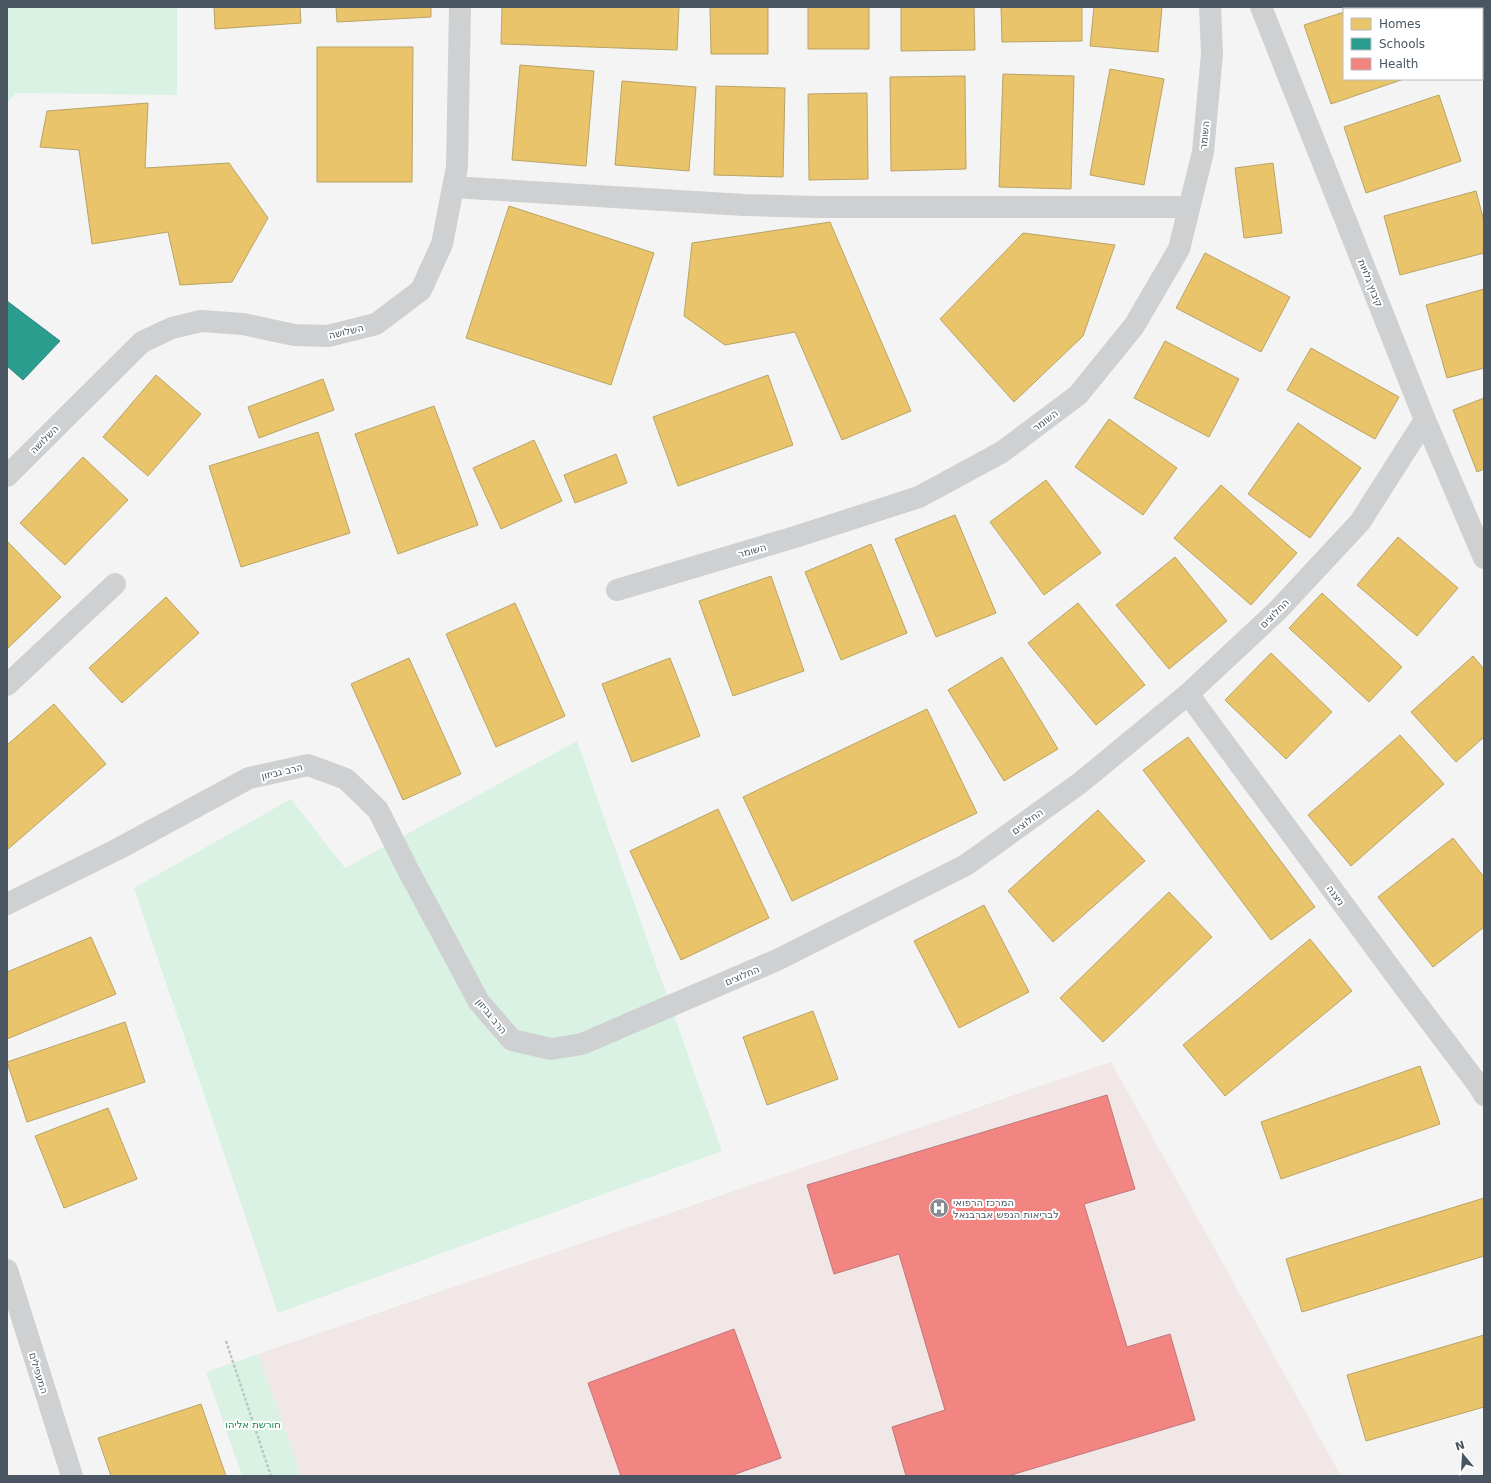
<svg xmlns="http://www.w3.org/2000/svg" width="1491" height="1483" font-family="'DejaVu Sans','Noto Sans Hebrew',sans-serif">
  <rect width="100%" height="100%" fill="#f4f4f4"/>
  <path fill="#f1e7e6" d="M1111 1062 1341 1476H301L258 1354Z"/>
  <path fill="#d9f2e3" d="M7 7H177V95L16 93 7 104Z
    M1456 7H1484V75L1482 69V9H1456Z
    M577 741 722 1151 278 1313 134 888 291 799 345 868Z
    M258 1354 301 1476H242L206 1372Z"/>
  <path fill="#e9c46a" stroke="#b9a367" d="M214 7H300L301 23 215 29Z
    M336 7H431V17L337 22Z
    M502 7H679L677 50 501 44Z
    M710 7H768V54H711Z
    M808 7H869V49H808Z
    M901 7H974L975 50 901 51Z
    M1001 7H1082V41L1002 42Z
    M1094 7H1162L1158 52 1090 46Z
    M1359 7H1411L1412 9H1353Z
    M1344 12V79H1404L1331 104 1304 25Z
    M317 47H413L412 182H317Z
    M520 65 594 71 586 166 512 160Z
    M1110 69 1164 79 1144 185 1090 175Z
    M1003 74 1074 76 1071 189 999 187Z
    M965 76 966 169 891 171 890 77Z
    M622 81 696 87 689 171 615 165Z
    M716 86 785 88 783 177 714 175Z
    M867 93 868 179 809 180 808 94Z
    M1439 95 1461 161 1366 193 1344 127Z
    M148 103 145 168 229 163 268 218 232 282 180 285 168 232 92 244 79 150 40 147 47 111Z
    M1273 163 1282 233 1244 238 1235 168Z
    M1476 191 1484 221V253L1400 275 1384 216Z
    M509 206 654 253 611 385 466 338Z
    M830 222 911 411 842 440 795 332 725 345 684 316 692 243Z
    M1023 233 1115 245 1083 336 1014 402 940 319Z
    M1205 253 1290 297 1261 352 1176 308Z
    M1484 289V368L1447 378 1426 305Z
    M1165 341 1239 379 1209 437 1134 398Z
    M1311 348 1399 397 1375 439 1287 390Z
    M156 375 201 414 148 476 103 437Z
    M768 375 793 445 678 486 653 417Z
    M323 379 334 410 259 438 248 407Z
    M1484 398V469L1477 472 1453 410Z
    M434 406 478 525 398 554 355 434Z
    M1109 419 1177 468 1143 515 1075 467Z
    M1298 423 1361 468 1310 538 1248 494Z
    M318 432 350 533 241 567 209 466Z
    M534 440 562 501 501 529 473 468Z
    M616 454 627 483 575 503 564 475Z
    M83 457 128 500 65 565 20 523Z
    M1046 480 1101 553 1044 595 990 522Z
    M1221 485 1297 553 1251 605 1174 538Z
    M955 515 996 613 936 637 895 539Z
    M1398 537 1458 588 1417 636 1357 585Z
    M7 541 61 597 7 649Z
    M871 544 907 633 841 660 805 572Z
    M1175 557 1227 621 1169 669 1116 605Z
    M771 576 804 671 733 696 699 601Z
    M1322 593 1402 667 1369 702 1289 628Z
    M166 597 199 633 122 703 89 668Z
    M515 603 565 716 496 747 446 634Z
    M1078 603 1145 685 1096 725 1028 643Z
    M1271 653 1332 712 1286 759 1225 700Z
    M1473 656 1484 669V737L1456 762 1411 712Z
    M1002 657 1058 749 1004 781 948 690Z
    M409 658 461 774 403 800 351 684Z
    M670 658 700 736 632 762 602 684Z
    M54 704 106 764 7 850V745Z
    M927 709 977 813 792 901 743 797Z
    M1400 735 1444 784 1351 866 1308 815Z
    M1188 737 1315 907 1271 940 1143 770Z
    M718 809 769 918 681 960 630 851Z
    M1098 810 1145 861 1053 942 1008 891Z
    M1453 838 1484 877V927L1433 967 1378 897Z
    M1169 892 1212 937 1103 1042 1060 998Z
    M984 905 1029 992 959 1028 914 941Z
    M91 937 116 994 7 1039V972Z
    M1310 939 1352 991 1225 1096 1183 1045Z
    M813 1011 838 1079 767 1105 743 1037Z
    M125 1022 145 1082 27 1122 7 1062Z
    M1420 1066 1440 1124 1281 1179 1261 1122Z
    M108 1108 137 1179 64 1208 35 1136Z
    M1484 1198V1256L1302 1312 1286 1259Z
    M1484 1335V1407L1366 1441 1347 1375Z
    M201 1404 226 1476H111L98 1438Z"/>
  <path fill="#2a9d8f" stroke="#348881" d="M7 301 60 341 23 380 7 366Z"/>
  <path fill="#f28482" stroke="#c07678" d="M1107 1095 1135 1189 1084 1204 1127 1347 1170 1334 1195 1420 1008 1476H906L892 1427 945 1410 899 1254 834 1274 807 1185Z
    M734 1329 781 1458 730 1476H621L588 1383Z"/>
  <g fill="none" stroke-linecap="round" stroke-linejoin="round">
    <path stroke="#bcc7c4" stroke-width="2.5" stroke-dasharray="3 2" stroke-linecap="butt" d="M226 1341 271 1476"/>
    <path stroke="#ced0d2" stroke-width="22" d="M1261 7 1425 420 1484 558
      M453 187 744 205 817 207H1188
      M7 476 142 342 172 328 201 321 243 324 294 335 328 336 376 324 421 290 442 244 457 167 460 7
      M617 590 795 537 919 497 1002 452 1078 395 1134 326 1179 249 1203 152 1212 54 1210 7
      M7 685 115 584
      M1188 694 1405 988 1479 1086 1484 1095
      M7 904 118 849 249 778 308 765 346 779 378 810 406 866 479 1002 512 1040 551 1049 582 1044 777 960 966 865 1080 783 1188 694 1278 610 1360 522 1425 420
      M7 1270 72 1476"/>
  </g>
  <defs>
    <symbol id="hospital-disc" viewBox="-11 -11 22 22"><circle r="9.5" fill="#868d94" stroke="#fff"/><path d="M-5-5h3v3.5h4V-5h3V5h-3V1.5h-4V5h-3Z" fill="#fff"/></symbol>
  </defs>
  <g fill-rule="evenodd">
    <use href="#hospital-disc" x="928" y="1197" width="22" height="22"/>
  </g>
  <g text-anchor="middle" stroke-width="4" stroke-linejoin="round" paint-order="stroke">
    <g font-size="10" fill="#4a5661" stroke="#fff">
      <text transform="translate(1204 135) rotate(-84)" y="4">השומר</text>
      <text transform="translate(1371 283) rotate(68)" y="4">קיבוץ גלויות</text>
      <text transform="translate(346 331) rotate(-13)" y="4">השלושה</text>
      <text transform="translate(1045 420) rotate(-37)" y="4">השומר</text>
      <text transform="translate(44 439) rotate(-45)" y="4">השלושה</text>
      <text transform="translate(752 550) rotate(-16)" y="4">השומר</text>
      <text transform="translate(1274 613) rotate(-45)" y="4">החלוצים</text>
      <text transform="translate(282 771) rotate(-13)" y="4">הרב גביזון</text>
      <text transform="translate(1027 821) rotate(-36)" y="4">החלוצים</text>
      <text transform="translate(1336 895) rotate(54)" y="4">ניצנה</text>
      <text transform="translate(742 975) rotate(-23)" y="4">החלוצים</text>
      <text transform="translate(492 1016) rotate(51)" y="4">הרב גביזון</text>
      <text transform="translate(39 1373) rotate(73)" y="4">המעפילים</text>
    </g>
    <g font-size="10" fill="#4a5661" stroke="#fff" text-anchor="start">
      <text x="953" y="1206">המרכז הרפואי<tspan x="953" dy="12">לבריאות הנפש אברבנאל</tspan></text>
    </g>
    <g font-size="10" fill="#17864f" stroke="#fff">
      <text x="253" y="1428">חורשת אליהו</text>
    </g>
  </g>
  <rect width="1491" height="1483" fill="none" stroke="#4a5661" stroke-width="16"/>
  <rect x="1343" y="8" width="140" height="72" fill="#ffffff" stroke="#b7bbc0"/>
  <rect x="1351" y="18" width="20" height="12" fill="#e9c46a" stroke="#b7bbc0"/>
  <text x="1379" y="28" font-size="12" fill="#4a5661">Homes</text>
  <rect x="1351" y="38" width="20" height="12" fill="#2a9d8f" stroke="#b7bbc0"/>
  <text x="1379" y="48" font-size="12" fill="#4a5661">Schools</text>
  <rect x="1351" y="58" width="20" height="12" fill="#f28482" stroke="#b7bbc0"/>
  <text x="1379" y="68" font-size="12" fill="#4a5661">Health</text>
  <g transform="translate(1463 1455) rotate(342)" stroke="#ffffff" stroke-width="3" paint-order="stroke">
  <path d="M0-3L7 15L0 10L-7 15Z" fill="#4a5661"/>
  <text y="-6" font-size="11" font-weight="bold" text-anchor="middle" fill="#4a5661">N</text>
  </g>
</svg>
